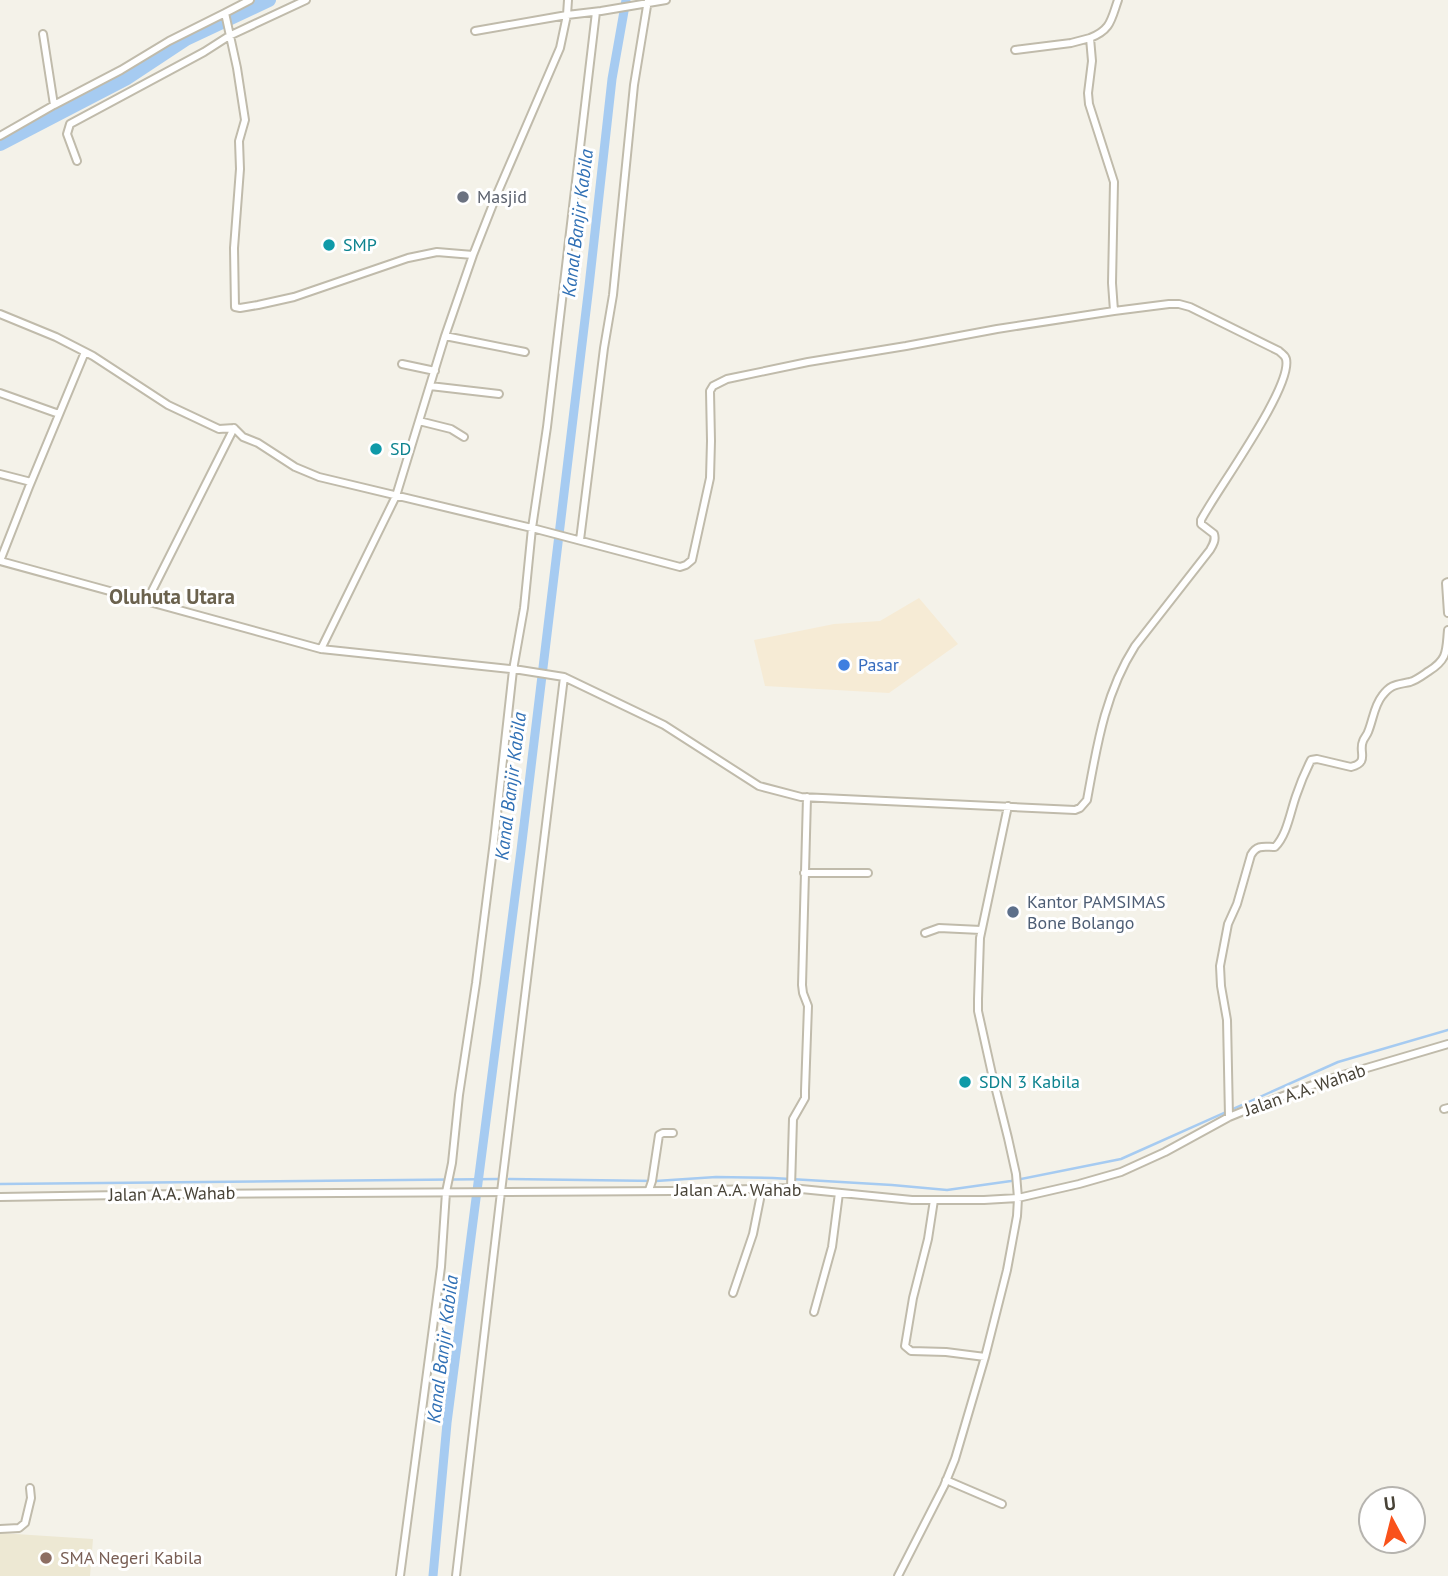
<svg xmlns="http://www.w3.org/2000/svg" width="1448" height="1576" font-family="'PT Sans',sans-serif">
  <rect width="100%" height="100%" fill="#f4f2e9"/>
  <path fill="#f6ebd5" d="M919 598 958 644 889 693 765 686 754 640 834 624 880 621Z"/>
  <path fill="#ede8d3" d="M0 1533 93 1539 90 1576H0Z"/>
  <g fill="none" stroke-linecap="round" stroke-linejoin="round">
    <path stroke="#a6cbf1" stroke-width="2.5" d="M509 1179 656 1181 716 1177 773 1178 892 1185 947 1190 1011 1181 1121 1159 1338 1062 1448 1030
      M0 1184 500 1179"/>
    <path stroke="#a6cbf1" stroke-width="9" d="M433 1576 447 1423 521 850 589 286 612 79 626 0"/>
    <path stroke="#a6cbf1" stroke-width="14" d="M0 144 127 78 186 39 269 0"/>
    <defs>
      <path id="minor" d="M225 13 250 0
        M475 31 567 15 601 11 666 0
        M43 34 54 105
        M1015 50 1071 43 1090 38
        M0 136 54 105 121 70 169 41 225 13 237 68 245 120 239 141 240 169 234 248 235 307 240 308 258 305 294 297 408 258 437 252 473 255
        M77 161 67 134 70 124 204 52 229 36 306 0
        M1114 311 1112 283 1114 182 1089 104 1088 93 1092 61 1090 38C1111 30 1111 20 1118 0
        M0 314 56 337 93 356 168 405 219 429 234 428 243 437 258 443 295 467 319 477 536 529 680 567 686 565 692 560 710 478 711 441 710 391 713 386 727 379 808 362 906 346 997 329 1114 311 1169 304H1179L1190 307 1279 351C1282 354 1285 355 1286 359 1293 387 1216 491 1201 520V524L1214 534C1216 540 1213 545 1210 550L1135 646C1105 693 1097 745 1087 800L1080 808 1075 810 801 797 759 786 664 725 564 677 520 670 321 649 0 561
        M445 336 525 352
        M402 364 435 371
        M430 386 499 394
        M0 393 59 414
        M419 421 451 429 464 437
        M0 474 31 482
        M580 540 604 348 613 295 634 85 648 0
        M0 561 29 487 85 352
        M1448 582 1446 583 1448 613
        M147 601 234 428
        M321 649 396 496 445 336 473 255 497 194 560 48 567 15 568 0
        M804 873H868
        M925 933 939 928 981 930
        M1444 1109 1448 1108
        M1229 1117 1227 1020 1221 986 1220 966 1228 924 1237 904 1251 855C1257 844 1265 847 1275 847 1287 835 1290 813 1296 796 1300 784 1305 772 1311 760L1317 759 1351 767C1370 762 1358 752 1363 741 1364 738 1367 735 1368 732 1373 720 1374 706 1382 696 1391 684 1396 685 1410 682 1417 680 1423 675 1429 671 1448 659 1446 651 1448 630
        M791 1188 793 1119 805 1098V1091L808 1006 803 993 802 985 807 797
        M649 1190 652 1181 659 1135 663 1133H673
        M0 1197 183 1194 671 1191 791 1188 912 1200H984L1018 1198 1079 1184 1121 1172 1165 1152 1229 1117 1251 1108 1326 1080 1448 1044
        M934 1200 928 1239 913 1298 905 1346 911 1351 946 1352 985 1357
        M733 1293 753 1234 762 1189
        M814 1312 832 1247 839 1193
        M946 1480 1002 1504
        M0 1529 19 1528 25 1523 31 1498 30 1488
        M400 1576 441 1267 446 1192 452 1163 459 1095 476 983 494 841 513 670 524 608 532 528 547 427 596 12
        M456 1576 501 1192 564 677
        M898 1576 944 1486 955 1459 985 1357 1007 1270 1017 1216 1018 1198 1016 1174 1008 1138 992 1074 978 1011V999L980 938 1008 806"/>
    </defs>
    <use href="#minor" stroke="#c0bbab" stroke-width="10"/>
    <use href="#minor" stroke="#fff" stroke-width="6"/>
  </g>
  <circle fill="#6b7280" stroke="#fff" stroke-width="2.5" cx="463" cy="197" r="7"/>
  <g fill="#0f9aa8" stroke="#fff" stroke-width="2.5">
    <circle cx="329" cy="245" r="7"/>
    <circle cx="376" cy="449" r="7"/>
    <circle cx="965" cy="1082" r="7"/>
  </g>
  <circle fill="#3f7fe0" stroke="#fff" stroke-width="2.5" cx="844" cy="665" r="7"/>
  <circle fill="#5c6f8a" stroke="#fff" stroke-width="2.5" cx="1013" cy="912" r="7"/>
  <circle fill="#8d6e63" stroke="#fff" stroke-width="2.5" cx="46" cy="1558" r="7"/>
  <g text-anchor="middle" stroke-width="6" stroke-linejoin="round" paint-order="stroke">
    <g font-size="18" fill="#5b616d" stroke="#fff" text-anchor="start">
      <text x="477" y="203">Masjid</text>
    </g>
    <g font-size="18" fill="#0d838f" stroke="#fff" text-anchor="start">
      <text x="343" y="251">SMP</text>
      <text x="390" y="455">SD</text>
      <text x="979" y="1088">SDN 3 Kabila</text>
    </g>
    <g font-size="18" fill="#366cbe" stroke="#fff" text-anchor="start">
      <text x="858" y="671">Pasar</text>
    </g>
    <g font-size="18" fill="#4e5e75" stroke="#fff" text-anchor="start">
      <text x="1027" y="908">Kantor PAMSIMAS<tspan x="1027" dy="21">Bone Bolango</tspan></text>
    </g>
    <g font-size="18" fill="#484337" stroke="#fff">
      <text transform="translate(1305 1090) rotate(-19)" y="6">Jalan A.A. Wahab</text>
      <text x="738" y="1196">Jalan A.A. Wahab</text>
      <text transform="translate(172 1194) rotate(-1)" y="6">Jalan A.A. Wahab</text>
    </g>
    <g font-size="18" fill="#785e54" stroke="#fff" text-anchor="start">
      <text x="60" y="1564">SMA Negeri Kabila</text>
    </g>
    <g font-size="19" font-style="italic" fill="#3070b5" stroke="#fff">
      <text transform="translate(577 223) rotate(-83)" y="7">Kanal Banjir Kabila</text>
      <text transform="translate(510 786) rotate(-83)" y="7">Kanal Banjir Kabila</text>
      <text transform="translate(442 1349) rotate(-83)" y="7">Kanal Banjir Kabila</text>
    </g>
    <g font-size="21" font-weight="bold" fill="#6b624e" stroke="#fff">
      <text x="172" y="604">Oluhuta Utara</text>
    </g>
  </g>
  <g transform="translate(1392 1520) rotate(353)"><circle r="33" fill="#ffffff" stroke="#b6b4af" stroke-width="2"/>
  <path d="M0-5L12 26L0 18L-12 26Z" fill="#f9521b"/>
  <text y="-10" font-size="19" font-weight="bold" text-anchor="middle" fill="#484337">U</text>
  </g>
</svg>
